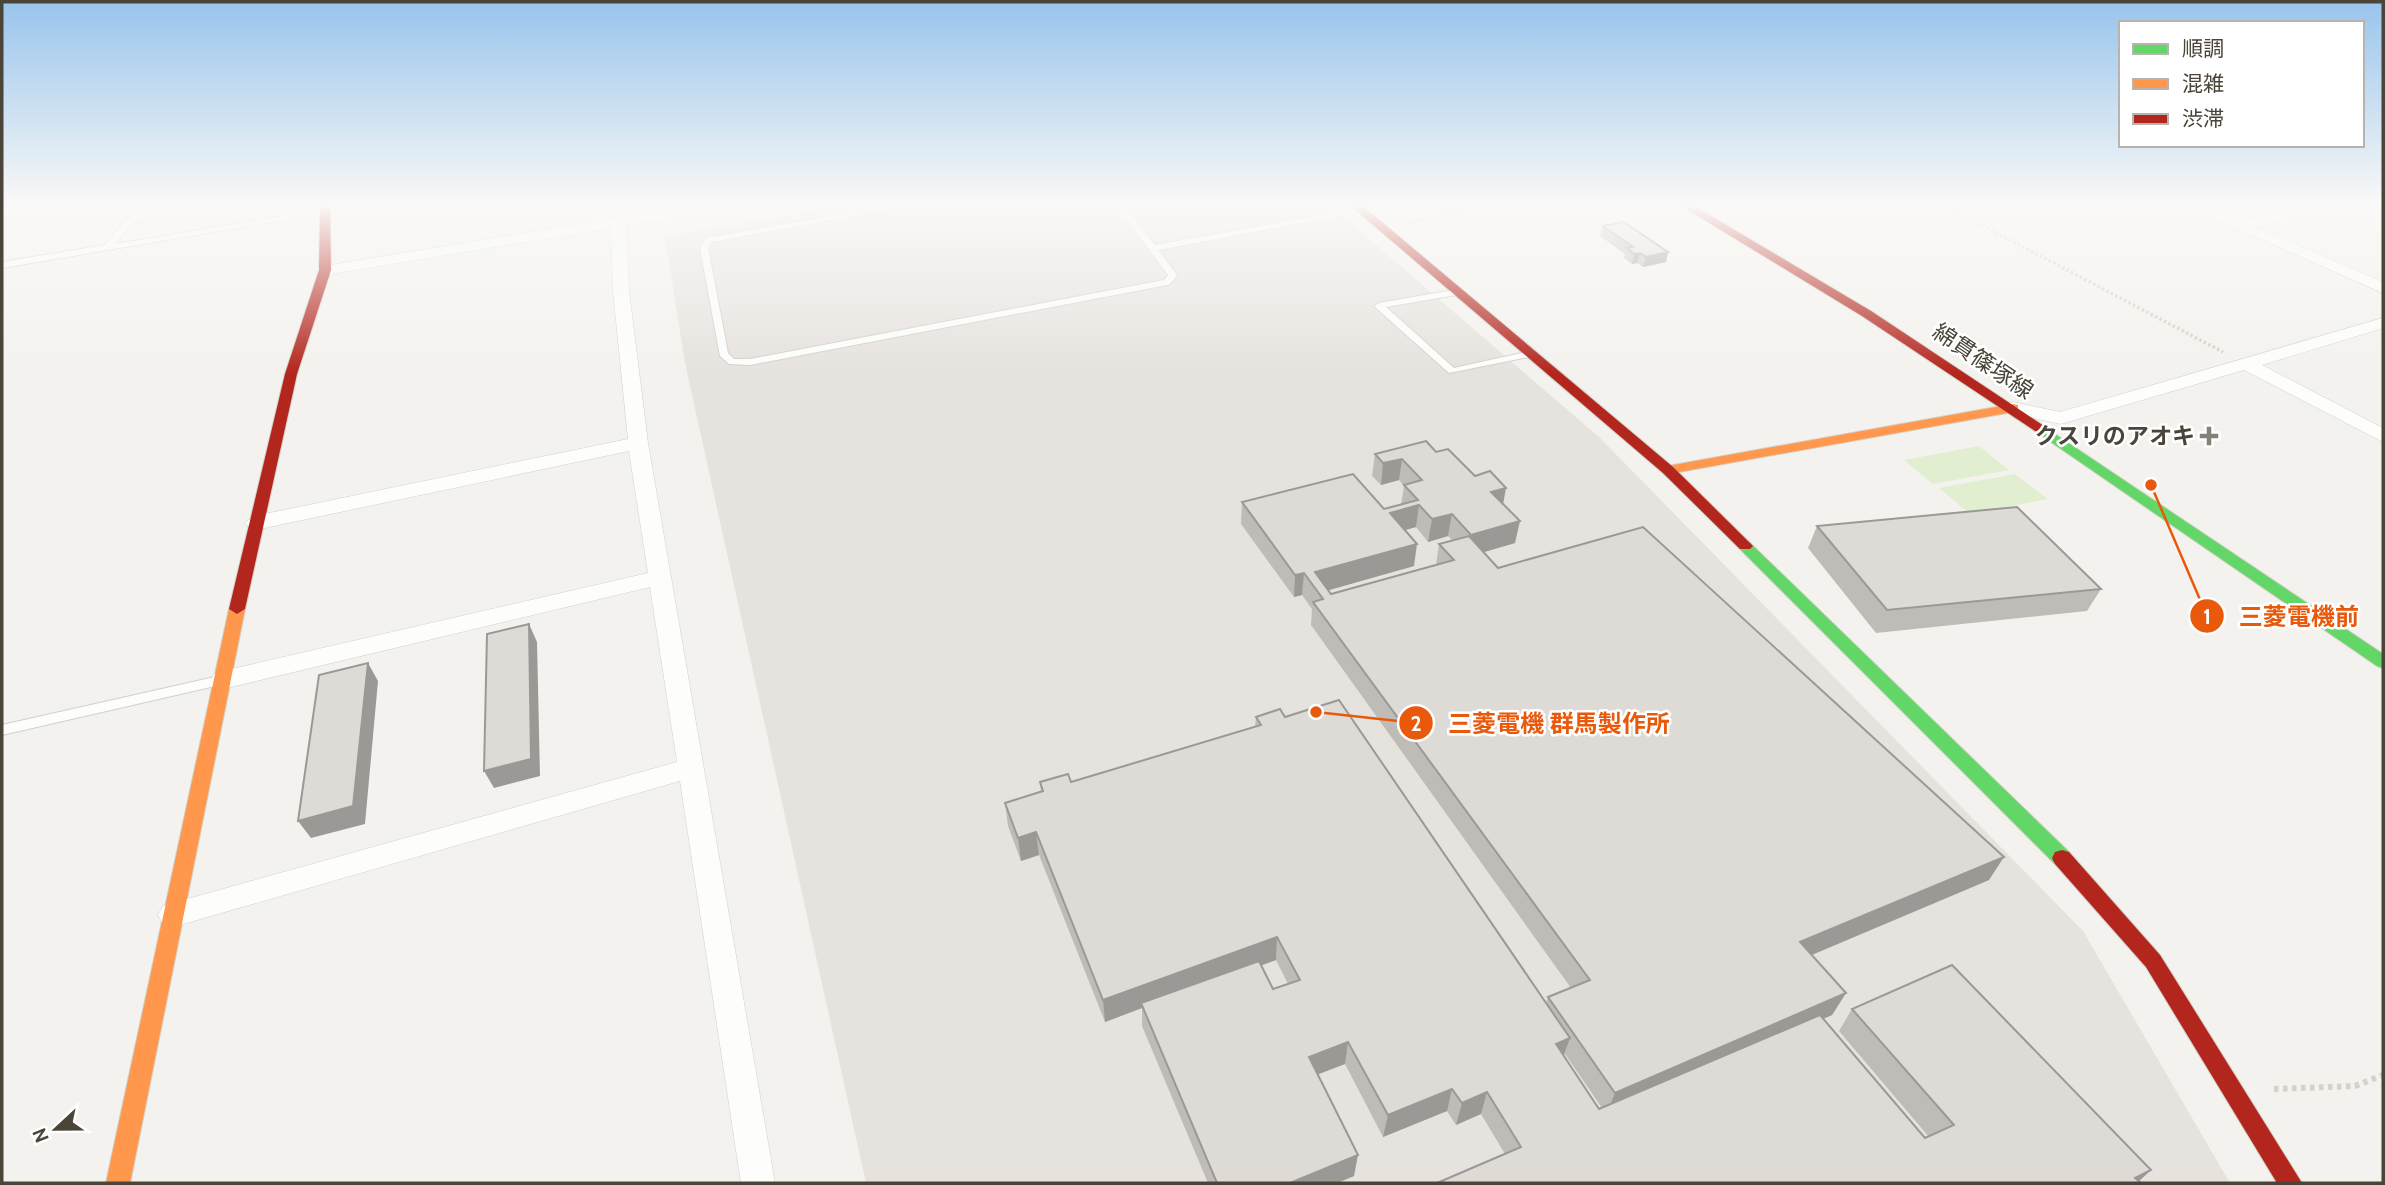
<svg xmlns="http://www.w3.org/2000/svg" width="2385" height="1185" font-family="Cabin,'Noto Sans JP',sans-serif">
  <rect width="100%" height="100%" fill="#f4f2ee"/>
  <path fill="#e6e2de" d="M836 207H1332L1600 438 2083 931 2230 1183H866L685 363 665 237Z"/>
  <path fill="#e1eecf" d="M1979 446 2009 470 1933 484 1904 460Z
    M2015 474 2048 499 1970 514 1939 488Z"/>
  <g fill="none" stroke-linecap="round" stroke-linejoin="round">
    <defs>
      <path id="lane" d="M179 207H198L134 221 115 244 325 209 329 211 325 213 2 268V262L105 245 128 217Z
        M882 207H902L712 242 708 248 728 353 734 359H750L1164 280 1168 275 1117 207H1125L1155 245 1361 208 1365 210 1361 212 1158 250 1177 275 1170 284 1167 285 750 365 729 364 720 356 700 248 706 238Z
        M1459 289 1462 290V294L1386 307 1454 368 1531 351 1536 354 1534 356 1449 373 1374 306 1379 303Z
        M219 676 224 678 226 681 224 684 2 735V725Z"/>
      <path id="street" d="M684 207H721L714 211 626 226 629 291 648 443 775 1183H741L680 781 173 927 163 924 158 915 163 906 173 903 677 762 650 587 223 689 214 686 211 680 214 674 223 671 648 573 629 451 255 530 244 523 255 516 628 439 613 291 611 228 325 275 317 270 319 267Z
        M2189 207H2210L2242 221 2300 207H2327L2255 227 2383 282V293Z
        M2383 318V328L2262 365 2383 428V442L2244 370 2061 424 2006 412 2003 408 2013 402 2060 412Z"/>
      <path id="fast" d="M2040 424 2383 654V668L2377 666 2035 431 2033 428 2035 425Z
        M1745 541 1750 543 2069 852 2072 858 2069 864 2062 866 2055 864 1737 546 1740 543Z"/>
      <path id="slow" d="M2013 404 2018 405V411L1668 474 1661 470 1668 466Z
        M237 604 245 609 130 1183H106L229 609Z"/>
      <path id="jam" d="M320 207H330L331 270 297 374 245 609 237 614 229 609 285 374 319 270Z
        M1352 207H1364L1673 467 1750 543 1753 546 1750 549H1740L1663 473Z
        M1683 207H1696L1871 311 2047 428 2045 431H2035L1862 316Z
        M2062 850 2069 852 2160 955 2302 1183H2277L2146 967 2055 864 2052 858 2055 852Z"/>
    </defs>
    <use href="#lane" stroke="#d2d0cb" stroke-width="2"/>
    <use href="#street" stroke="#d2d0cb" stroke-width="1"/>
    <use href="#fast" stroke="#d3cfc5" stroke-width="2"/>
    <use href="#slow" stroke="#d3cfc5" stroke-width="2"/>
    <use href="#jam" stroke="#d3cfc5" stroke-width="2"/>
    <path stroke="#d3d2cc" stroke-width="3.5" stroke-dasharray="2.5 2.5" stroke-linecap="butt" d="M1947 207 2223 352
      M1407 223 1482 207"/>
    <path stroke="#d3d2cc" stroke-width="6" stroke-dasharray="4.5 4.5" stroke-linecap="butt" d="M2274 1089 2355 1086 2383 1075"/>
    <use href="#lane" fill="#fdfdfc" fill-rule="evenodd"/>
    <use href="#street" fill="#fdfdfc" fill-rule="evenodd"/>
    <use href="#fast" fill="#63d668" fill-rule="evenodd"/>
    <use href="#slow" fill="#ff974d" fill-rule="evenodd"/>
    <use href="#jam" fill="#b3261e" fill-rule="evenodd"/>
  </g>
  <path fill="#bfbcb8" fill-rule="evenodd" d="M1603 226 1668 252 1666 262 1643 267 1637 263 1632 264 1624 258 1625 254 1600 236Z
    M1436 452 1503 504 1515 543 1484 552 1498 568 1989 880 1811 955 1846 993 1832 1015 1823 1019 1925 1138 1929 1137 1839 1031 1852 1009 2151 1170 2139 1181 1505 1154 1481 1114 1456 1125 1447 1111 1383 1137 1345 1064 1317 1074 1354 1176 1337 1183H1208L1142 1026V1008L1105 1022 1039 855 1021 861 1008 826 1005 803 1041 792 1040 782H1071L1255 727 1256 717H1285L1546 1003 1548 997 1571 988 1311 625 1312 609 1302 595 1294 597 1241 524 1242 502 1384 509 1401 505 1404 486 1399 480 1381 485 1372 476 1375 454ZM1416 527 1428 542 1448 536 1452 540 1439 544 1436 565 1331 594 1328 590 1414 566 1405 530ZM1276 960 1288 984 1273 989 1261 965ZM1565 1054 1602 1108 1599 1109 1564 1056Z
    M1817 526 2101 589 2087 611 1876 633 1808 548Z"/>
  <path fill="#9b9996" d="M1668 252 1666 262 1643 267 1646 257Z
    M1640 253 1637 263 1632 264 1634 254Z
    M1402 459 1399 480 1381 485 1383 463Z
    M1506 488 1502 510 1491 492Z
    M1419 505 1416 527 1387 535 1390 513Z
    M1452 514 1448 536 1428 542 1432 519Z
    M1520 521 1515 543 1467 557 1471 535Z
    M1417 544 1414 566 1319 593 1315 572Z
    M1304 573 1302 595 1294 597 1295 575Z
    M529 624 537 642 540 776 494 788 484 771Z
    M368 663 378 681 365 824 311 838 298 821Z
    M1036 832 1039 855 1021 861 1018 838Z
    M2004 857 1989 880 1788 965 1800 942Z
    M1277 937 1276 960 1143 1008 1141 1003 1142 1008 1105 1022 1103 1000Z
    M1846 993 1832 1015 1606 1115 1615 1093Z
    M1570 1038 1562 1060 1556 1044Z
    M1348 1042 1345 1064 1306 1079 1309 1057Z
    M1452 1089 1447 1111 1383 1137 1388 1115Z
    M1487 1092 1481 1114 1456 1125 1462 1103Z
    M1358 1155 1354 1176 1337 1183H1290Z
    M2151 1170 2137 1183 2135 1178Z"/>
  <path fill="#dedbd6" stroke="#9b9996" stroke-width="2" d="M1624 222 1668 252 1646 257 1640 253 1634 254 1627 248 1633 247 1603 226Z
    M1426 441 1436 452 1448 449 1475 476 1490 471 1506 488 1491 492 1520 521 1471 535 1452 514 1432 519 1419 505 1390 513 1417 544 1315 572 1331 594 1454 560 1439 544 1469 536 1498 568 1643 527 2004 857 1800 942 1846 993 1615 1093 1548 997 1590 980 1313 602 1323 599 1304 573 1295 575 1242 502 1353 474 1384 509 1418 500 1404 485 1422 480 1402 459 1383 463 1375 454Z
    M2017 507 2101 589 1887 610 1817 526Z
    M529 624 531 759 484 771 487 634Z
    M368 663 353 806 298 821 319 675Z
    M1339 700 1570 1038 1556 1044 1599 1109 1820 1015 1925 1138 1954 1125 1852 1009 1952 965 2151 1170 2135 1178 2141 1183H1437L1521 1147 1487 1092 1462 1103 1452 1089 1388 1115 1348 1042 1309 1057 1358 1155 1290 1183H1217L1141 1003 1259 961 1273 989 1300 980 1277 937 1103 1000 1036 832 1018 838 1005 803 1043 791 1040 782 1068 774 1071 782 1261 725 1256 717 1280 709 1285 717Z"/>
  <linearGradient id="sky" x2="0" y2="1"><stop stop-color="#98c4ec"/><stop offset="0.55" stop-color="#faf9f7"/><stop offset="1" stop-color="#faf9f7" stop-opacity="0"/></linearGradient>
  <rect width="2385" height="373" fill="url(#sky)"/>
  <path fill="#868178" stroke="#fff" stroke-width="2.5" d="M2205.5 425.5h7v7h7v7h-7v7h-7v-7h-7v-7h7z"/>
  <g text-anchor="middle" stroke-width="5" stroke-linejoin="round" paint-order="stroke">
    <g font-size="23" fill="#4b4439" stroke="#fff">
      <text transform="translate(1983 361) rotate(34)" y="8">綿貫篠塚線</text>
    </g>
    <g font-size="23" font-weight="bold" fill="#4b4439" stroke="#fff" text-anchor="end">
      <text x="2195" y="444">クスリのアオキ</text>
    </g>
  </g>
  <path fill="none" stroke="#e8590c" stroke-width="2.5" d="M2151 485L2207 616M1316 712L1416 723"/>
  <g fill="#e8590c" stroke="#fff" stroke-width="2.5">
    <circle cx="2151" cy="485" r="7"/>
    <circle cx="1316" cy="712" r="7"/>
    <circle cx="2207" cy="616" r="18"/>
    <circle cx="1416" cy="723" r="18"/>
  </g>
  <g font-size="21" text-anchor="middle" font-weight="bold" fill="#fff">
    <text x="2207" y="624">1</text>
    <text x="1416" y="731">2</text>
  </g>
  <g font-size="24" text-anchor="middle" font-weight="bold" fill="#e8590c" stroke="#fff" stroke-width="5" stroke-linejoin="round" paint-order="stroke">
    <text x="2299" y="625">三菱電機前</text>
    <text x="1559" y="732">三菱電機 群馬製作所</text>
  </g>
  <rect width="2385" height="1185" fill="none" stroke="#4b4439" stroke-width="7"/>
  <rect x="2119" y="21" width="245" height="126" fill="#ffffff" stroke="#b7b4b0" stroke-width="2"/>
  <rect x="2133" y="44" width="35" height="10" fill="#63d668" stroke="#b7b4b0" stroke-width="2"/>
  <text x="2182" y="56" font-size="21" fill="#4b4439">順調</text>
  <rect x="2133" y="79" width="35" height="10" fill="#ff974d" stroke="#b7b4b0" stroke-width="2"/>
  <text x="2182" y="91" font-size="21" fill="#4b4439">混雑</text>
  <rect x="2133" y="114" width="35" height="10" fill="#b3261e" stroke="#b7b4b0" stroke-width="2"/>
  <text x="2182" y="126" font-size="21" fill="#4b4439">渋滞</text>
  <g transform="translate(56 1129) rotate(248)" stroke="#ffffff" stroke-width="5" paint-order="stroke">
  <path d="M0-5L12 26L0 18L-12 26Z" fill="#4b4439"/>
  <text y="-10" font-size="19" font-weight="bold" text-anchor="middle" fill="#4b4439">N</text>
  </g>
</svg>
